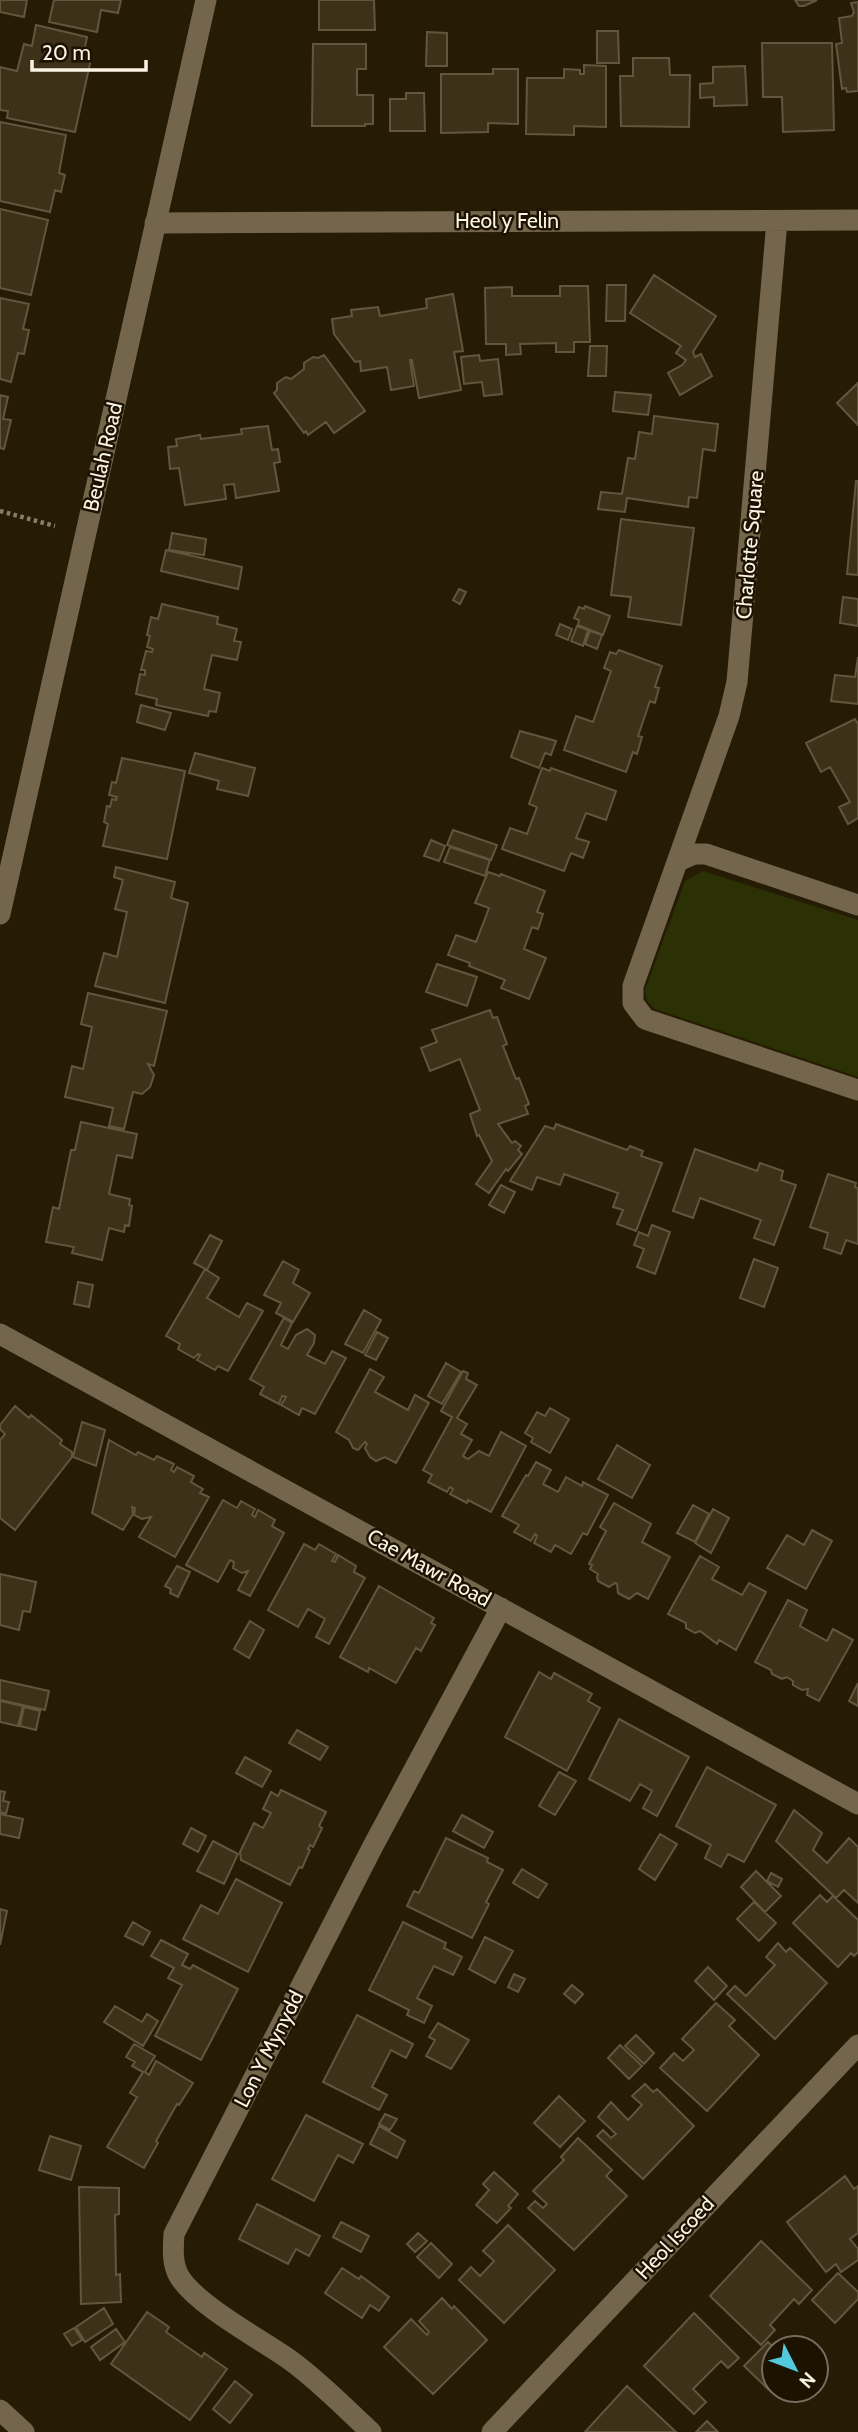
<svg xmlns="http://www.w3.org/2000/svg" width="858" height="2432" font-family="Cabin,sans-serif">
  <rect width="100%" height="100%" fill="#261b05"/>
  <path fill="#2b3104" d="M703 871 858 920V1077L655 1009 647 1001 645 990 685 881Z"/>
  <path fill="#3d311a" stroke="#63563e" stroke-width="2" d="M0 0H27L24 17 0 12Z
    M54 0H121L118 13 101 10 97 32 49 22Z
    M319 0H374L375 30H319Z
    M795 0H817L804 6H799Z
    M858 2V91L847 92 846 88 842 89 836 44 842 43 839 18 852 16 854 12 851 3Z
    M36 25 87 37 83 57 91 59 75 132 7 118 8 111 0 110V67L17 71 24 44 32 46Z
    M597 31H618L619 63H597Z
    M427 32 447 33V66H426Z
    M762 43H832L834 130 783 132 782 97H763Z
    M313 44H366V69H357V95H373V124H365V126H312Z
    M633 58H669L670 75H690L689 127 621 126 620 76H633Z
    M584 65 606 66V127L574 126V135L526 134 527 78H564V69L580 70V74H584Z
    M745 66 747 105 714 106V97L700 98V84L713 83V67Z
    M493 69H518V124L488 123V132L441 133V74H493Z
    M406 93H424L425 131H390V99H406Z
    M0 122 66 135 59 173 65 175 61 192 55 190 50 212 0 201Z
    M0 209 48 220 31 295 0 288Z
    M654 275 716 316 693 352 695 357 701 354 712 376 680 395 668 373 682 365 686 360 676 353 681 346 630 313Z
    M607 285H626L625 321H606Z
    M560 286H588L590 342H574V352H556V343L520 344 521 354 506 355V344H486L485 288 512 287V296H560Z
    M453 294 463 351 454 352 461 390 419 398 412 360H410L414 386 391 390 387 367 361 371 360 361 355 362 334 334 332 319 352 316 351 310 378 307 380 316 427 308 426 299Z
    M0 298 29 304 23 329 29 330 24 354 18 353 11 382 0 379Z
    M590 346H607L606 376H588Z
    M324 355 365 411 334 433 326 422 308 435 306 431 304 433 274 393 277 390V383L286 377 291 379 304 369V363L313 357 318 358Z
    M479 355 480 361 498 359 502 394 484 396 482 382 464 384 461 357Z
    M858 383V425L837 403Z
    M615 392 651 395 648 415 613 411Z
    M0 395 8 397 3 419 11 420 4 449 0 448Z
    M654 416 718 424 715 451 703 449 697 498 689 497 688 507 627 498 625 512 598 509 601 492 622 494 628 458 635 459 639 432 652 434Z
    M268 426 272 450 278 449 280 462 274 463 279 491 236 498 234 484 224 485 226 499 185 505 179 468 170 469 168 447 177 446 176 439 200 435 201 439 242 434 241 429Z
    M856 481H858V575L847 574Z
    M621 519 694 528 681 625 628 617 631 597 611 595Z
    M172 533 206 539 204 555 169 550Z
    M166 550 242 567 238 589 161 571Z
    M459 589 466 592 460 604 453 600Z
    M843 597 858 599V626L840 623Z
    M162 604 218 617 217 624 237 629 234 641 241 642 237 660 212 655 204 689 220 693 216 712 209 711 208 716 156 705 157 699 136 694 140 674 145 675V670H141L146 651 152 652 153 649 147 647 150 636 147 635 151 617 158 619Z
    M585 606 610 616 603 635 578 625 579 620 574 618 579 607 584 609Z
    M560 624 572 629 568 640 556 635Z
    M577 626 588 630 583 646 571 641Z
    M590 631 602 635 597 649 585 644Z
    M619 650 662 666 655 687 659 688 655 703 650 701 638 736 642 737 637 754 633 752 626 772 564 750 576 716 593 722 611 671 604 668 610 652 616 654Z
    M858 657V704L831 701 835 675 855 677Z
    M141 705 171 713 165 730 137 722Z
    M855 719 858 724V818L848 824 839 807 850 802 830 767 821 772 806 743Z
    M520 731 556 741 551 755 545 753 539 768 511 757Z
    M195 753 255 768 248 796 217 789 219 781 189 773Z
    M122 758 185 771 167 859 103 846 108 824 104 822 107 806 110 807 112 799 116 800 117 797 109 795 112 782 116 783Z
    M542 768 550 771 551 768 616 791 606 820 586 813 576 838 589 842 583 858 571 853 564 871 502 849 510 828 527 834 537 807 529 804Z
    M453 830 497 845 491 860 447 845Z
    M431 840 445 846 439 861 424 856Z
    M450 847 490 860 485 876 444 862Z
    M116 867 175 882 171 898 188 903 165 1003 95 986 104 953 117 957 127 912 115 909 123 880 114 877Z
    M488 872 500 876 501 874 545 891 537 912 543 914 538 929 532 927 524 949 546 958 529 999 501 988 505 980 469 966 470 963 448 955 456 935 476 942 489 908 475 903Z
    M437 964 477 977 467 1006 426 992Z
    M88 993 167 1011 154 1066 148 1064 154 1075 150 1087 142 1094 133 1092 124 1129 109 1126 113 1108 65 1097 72 1066 83 1069 92 1027 81 1024Z
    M490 1010 493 1018 497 1017 507 1044 503 1046 516 1079 519 1078 529 1104 525 1106 528 1114 498 1124 512 1143 515 1141 521 1146 518 1150 522 1154 508 1171 506 1169 489 1193 476 1184 492 1161 479 1135 477 1136 470 1114 480 1110 460 1059 430 1071 421 1048 437 1042 432 1030Z
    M81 1122 137 1134 132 1158 117 1155 109 1194 130 1199 129 1205 132 1206 129 1226 125 1225 124 1232 109 1228 102 1260 72 1253 74 1247 46 1242 53 1207 59 1209 71 1150H75Z
    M556 1124 627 1150 630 1146 643 1151 641 1156 662 1163 636 1231 617 1224 623 1210 613 1207 618 1193 564 1174 560 1185 537 1177 532 1190 510 1181 545 1126 554 1129Z
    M695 1149 757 1171 760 1163 783 1171 781 1180 796 1185 774 1245 754 1238 761 1220 700 1198 693 1218 673 1211Z
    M828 1174 856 1183 855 1187 858 1188V1244L846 1240 841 1254 824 1248 828 1233 810 1227Z
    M501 1185 515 1192 504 1213 489 1205Z
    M652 1225 670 1232 655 1274 637 1267 644 1249 634 1245 639 1232 648 1236Z
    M210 1235 222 1241 207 1270 194 1263Z
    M754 1259 778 1268 764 1307 740 1298Z
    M283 1261 299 1270 293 1283 310 1293 293 1322 276 1313 281 1303 264 1295Z
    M205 1269 219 1278 207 1298 239 1317 247 1303 263 1311 228 1371 218 1366 215 1370 197 1360 200 1355 198 1354 194 1358 178 1349 180 1344 166 1336Z
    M78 1282 93 1285 89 1307 74 1304Z
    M364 1310 381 1320 363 1353 345 1344Z
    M284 1318 292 1323 281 1345 288 1349 296 1335 307 1329 315 1335 314 1343 307 1355 325 1364 332 1351 346 1358 315 1414 302 1408 299 1415 281 1405 286 1397 282 1396 279 1404 260 1394 264 1387 250 1379Z
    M377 1332 388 1338 376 1360 365 1355Z
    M446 1363 461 1372 442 1404 428 1396Z
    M370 1369 384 1377 375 1392 408 1410 415 1395 429 1403 396 1463 385 1457 376 1461 370 1457 365 1448 367 1444 365 1442 358 1450 353 1448 349 1440 336 1432Z
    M463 1371 468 1373 466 1379 477 1385 457 1418 467 1424 461 1434 472 1440 463 1456 468 1459 479 1451 489 1456 501 1432 526 1446 491 1512 468 1500 467 1503 450 1494 453 1489 450 1487 447 1492 428 1482 432 1475 423 1470 452 1417 441 1411Z
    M15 1406 29 1418 31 1415 62 1440 60 1444 72 1452V1457L15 1530 0 1518V1440L5 1434 0 1429V1425Z
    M550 1408 569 1419 550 1453 531 1442 533 1438 525 1433 537 1412 545 1416Z
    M82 1422 105 1430 96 1466 73 1457Z
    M109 1440 136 1455 138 1452 154 1460 157 1456 174 1464 171 1470 174 1472 177 1467 194 1476 191 1482 203 1489 200 1493 209 1497 175 1557 139 1537 151 1517 142 1519 134 1515 135 1508 132 1507 133 1514 123 1530 92 1513Z
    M617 1445 650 1465 632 1498 598 1479Z
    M536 1462 551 1470 543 1484 558 1492 566 1477 582 1486 583 1482 608 1495 587 1535 583 1533 571 1554 555 1545 551 1552 534 1543 537 1536 535 1534 531 1541 514 1532 519 1525 502 1516 526 1475 528 1476Z
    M223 1500 237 1508 241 1501 255 1509 252 1515 255 1517 258 1510 275 1520 272 1526 284 1533 250 1596 238 1590 248 1571 242 1573 233 1568 234 1562 230 1560 218 1582 186 1565Z
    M614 1503 651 1524 642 1542 670 1557 648 1599 637 1593 629 1599 618 1593 617 1584 615 1583 609 1587 598 1581 597 1577 598 1574 590 1569 592 1565 589 1564 606 1531 600 1527Z
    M693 1505 709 1514 695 1542 677 1533Z
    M713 1509 729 1518 711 1553 695 1543Z
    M812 1530 832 1541 806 1589 767 1568 787 1535 804 1545Z
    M304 1544 315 1550 319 1544 336 1554 332 1561 335 1562 338 1555 356 1566 354 1572 365 1578 329 1644 316 1637 325 1619 308 1609 298 1627 268 1610Z
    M700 1556 719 1567 712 1579 742 1595 749 1583 766 1592 736 1650 719 1640 717 1644 700 1631 695 1633 686 1628V1623L668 1614Z
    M177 1566 190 1572 178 1597 170 1593 171 1589 165 1586Z
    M0 1574 36 1582 30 1612 23 1611 19 1630 0 1625Z
    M379 1586 434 1618 431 1623 435 1625 421 1651 416 1648 396 1683 369 1668 368 1672 340 1657Z
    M788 1600 807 1610 800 1626 827 1641 833 1629 853 1640 819 1701 807 1695 808 1689 802 1690 793 1685V1681L787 1677 782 1679 772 1674 771 1670 755 1662Z
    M250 1621 264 1630 249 1658 234 1649Z
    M539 1672 551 1679 554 1673 592 1694 588 1701 600 1708 567 1771 505 1737Z
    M0 1680 49 1691 45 1710 0 1700Z
    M858 1683V1706L849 1701Z
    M0 1701 23 1706 18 1726 0 1722Z
    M24 1707 40 1711 36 1730 20 1726Z
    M619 1719 689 1757 657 1816 643 1808 652 1791 640 1784 630 1801 589 1779Z
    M297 1730 328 1747 320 1760 289 1743Z
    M245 1757 271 1771 262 1787 236 1773Z
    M707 1767 776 1805 744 1862 728 1854 721 1867 705 1858 711 1845 676 1826Z
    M559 1772 576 1781 555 1815 539 1806Z
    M281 1790 326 1812 319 1826 322 1828 313 1847 310 1845 308 1849 310 1850 302 1868 299 1867 290 1885 241 1860 240 1852 254 1823 263 1828 271 1813 263 1809 271 1792 278 1796Z
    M0 1791 5 1792 3 1801 9 1802 6 1814 0 1812Z
    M794 1810 822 1833 813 1850 827 1863 849 1838 858 1847V1903L844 1890 836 1898 776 1841Z
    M0 1814 23 1819 19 1838 0 1834Z
    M462 1815 493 1832 484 1848 453 1831Z
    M191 1828 206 1836 198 1852 183 1844Z
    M660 1834 677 1844 655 1880 639 1869Z
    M446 1838 488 1858 487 1862 503 1870 486 1902 489 1904 472 1938 407 1906 414 1891 419 1893Z
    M213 1841 238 1854 224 1884 197 1871Z
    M522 1869 547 1884 538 1898 513 1883Z
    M756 1871 781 1896 765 1912 741 1887Z
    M771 1873 782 1879 778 1887 767 1881Z
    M236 1879 282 1903 248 1972 183 1939 201 1905 218 1914Z
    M820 1895 827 1902 833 1896 858 1920V1952L854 1956 851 1953 838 1967 793 1923Z
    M754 1902 776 1923 759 1941 737 1919Z
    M0 1909 7 1911 0 1945Z
    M133 1922 150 1932 143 1945 125 1936Z
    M403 1922 446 1943 444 1948 462 1957 453 1975 434 1966 417 1998 432 2006 424 2023 407 2015 409 2010 369 1990Z
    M485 1937 513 1951 495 1983 469 1969Z
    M161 1940 188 1954 182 1965 190 1969 193 1965 238 1989 201 2060 155 2036 182 1985 168 1978 174 1968 151 1956Z
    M778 1943 786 1952 790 1948 827 1983 775 2039 727 1994 735 1986 746 1996 775 1965 766 1957Z
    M708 1967 727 1986 714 2000 695 1981Z
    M514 1974 525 1979 518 1992 508 1987Z
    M572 1985 583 1994 575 2003 564 1994Z
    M716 2003 735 2020 729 2026 759 2055 707 2111 660 2068 674 2053 683 2061 694 2050 682 2039Z
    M115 2006 142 2022 147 2014 158 2021 143 2046 104 2022Z
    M357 2015 413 2044 406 2058 391 2050 372 2087 387 2095 379 2110 323 2082Z
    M438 2023 469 2040 451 2069 426 2056 435 2040 429 2037Z
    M636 2035 654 2053 644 2064 625 2046Z
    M134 2044 155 2056 145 2072 149 2075 156 2061 193 2083 179 2105 177 2104 156 2141 158 2143 144 2168 107 2147 137 2097 130 2093 143 2072 132 2066 135 2062 126 2057Z
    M620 2045 642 2066 629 2079 608 2058Z
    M645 2084 653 2092 657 2089 694 2126 643 2179 597 2136 603 2130 611 2138 616 2134 598 2117 611 2102 628 2120 642 2105 632 2096Z
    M559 2096 585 2121 560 2147 534 2123Z
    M385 2114 397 2119 390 2130 379 2124Z
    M306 2115 363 2144 353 2163 338 2155 314 2201 272 2179Z
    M379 2126 405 2141 397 2158 370 2144Z
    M50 2136 81 2146 71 2180 39 2170Z
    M578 2138 612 2170 606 2176 627 2196 574 2250 528 2208 535 2201 543 2208 547 2204 533 2191 564 2160 561 2157Z
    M494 2172 518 2194 508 2206 511 2208 497 2223 476 2205 489 2190 483 2184Z
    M845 2176 854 2189 858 2186V2233L850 2239 858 2249V2260L841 2272 836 2264 826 2272 787 2222Z
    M79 2187 119 2188V2214L115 2215 116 2275 120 2274 121 2302 81 2304Z
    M257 2204 320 2236 309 2256 296 2249 288 2264 239 2239Z
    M341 2222 369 2236 361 2252 333 2237Z
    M508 2225 555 2270 504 2323 459 2280 471 2267 480 2276 494 2261 483 2251Z
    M418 2233 427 2241 415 2252 407 2244Z
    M761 2241 812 2290 799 2304 794 2299 770 2325 775 2330 761 2345 710 2296Z
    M431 2243 452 2264 439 2278 417 2257Z
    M342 2268 359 2279 361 2276 389 2297 379 2311 370 2305 362 2318 325 2293Z
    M838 2273 858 2292V2299L835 2323 812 2300Z
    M442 2298 452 2309 454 2306 487 2340 433 2394 384 2347 411 2319 427 2335 429 2332 419 2321Z
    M104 2308 113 2324 85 2342 76 2327Z
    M147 2312 169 2327 166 2332 202 2357 204 2353 227 2369 190 2420 111 2364Z
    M694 2313 739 2358 728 2368 721 2361 693 2389 706 2402 694 2414 644 2366Z
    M74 2328 82 2340 72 2346 64 2334Z
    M116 2329 125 2342 100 2360 91 2347Z
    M768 2342 774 2348V2382L768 2389 744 2366Z
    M235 2381 252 2395 230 2423 213 2409Z
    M627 2386 676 2432H585Z
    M707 2421 718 2432H696Z"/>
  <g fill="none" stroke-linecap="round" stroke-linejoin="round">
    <path stroke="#887e6c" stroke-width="4.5" stroke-dasharray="3.5 3.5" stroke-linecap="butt" d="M0 511 55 526"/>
    <path stroke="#73664d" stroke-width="21" d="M777 221 737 682 729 716 633 986V1003L645 1019 858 1090
      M155 223 858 220
      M680 860 694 854H706L858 905
      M0 914 206 0
      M0 1334 858 1804
      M0 2410 24 2432
      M371 2432C345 2408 319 2381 290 2360 262 2340 196 2305 179 2276 172 2264 173 2248 174 2234L373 1846 501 1608
      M492 2432 858 2045"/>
  </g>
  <g text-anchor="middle" stroke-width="5" stroke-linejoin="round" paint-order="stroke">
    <g font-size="21" fill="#fbf3e5" stroke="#1c1200">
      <text x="507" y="228">Heol y Felin</text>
      <text transform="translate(103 457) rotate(-77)" y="7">Beulah Road</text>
      <text transform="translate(750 545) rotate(-85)" y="7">Charlotte Square</text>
      <text transform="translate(429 1568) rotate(29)" y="7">Cae Mawr Road</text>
      <text transform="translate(269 2049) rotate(-63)" y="7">Lon Y Mynydd</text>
      <text transform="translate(675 2238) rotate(-47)" y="7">Heol Iscoed</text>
    </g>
  </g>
  <g transform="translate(795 2369) rotate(132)"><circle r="33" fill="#1c1200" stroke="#756c5c" stroke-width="2"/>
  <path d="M0-5L12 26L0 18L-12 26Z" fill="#53cadc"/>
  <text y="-10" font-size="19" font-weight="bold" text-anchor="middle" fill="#fbf3e5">N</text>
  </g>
  <path d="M32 60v10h114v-10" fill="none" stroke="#fbf3e5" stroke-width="3.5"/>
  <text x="42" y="60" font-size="21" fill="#fbf3e5" stroke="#1c1200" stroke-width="5" paint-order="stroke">20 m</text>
</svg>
